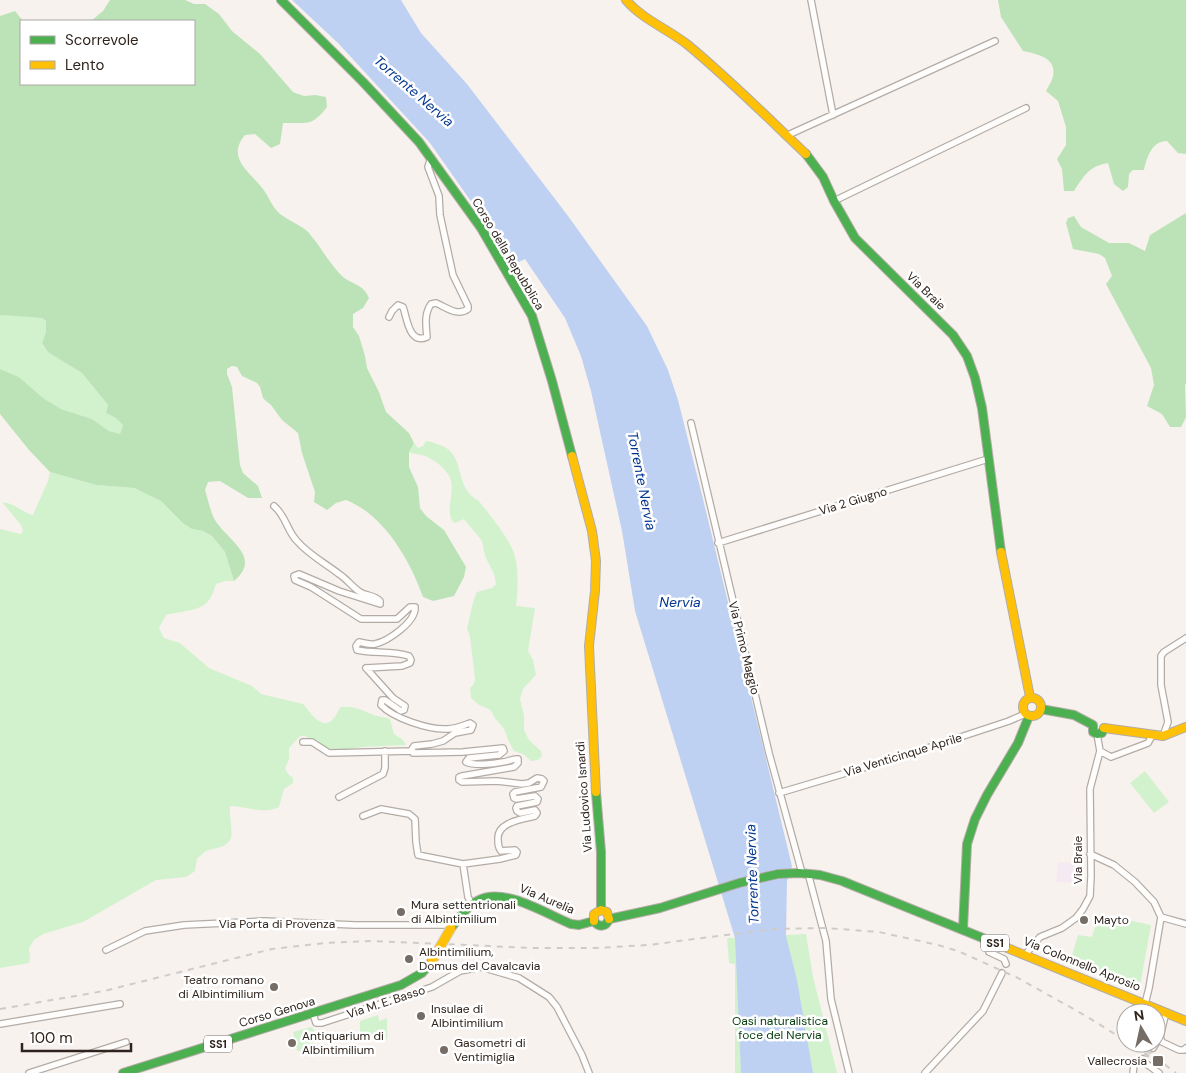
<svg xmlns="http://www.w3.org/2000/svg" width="1186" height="1073" font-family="'DM Sans',sans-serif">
  <rect width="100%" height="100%" fill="#f8f2ee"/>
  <path fill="#f6eaf2" d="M1058 862 1083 864 1082 883 1056 882Z"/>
  <path fill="#d2f2cd" d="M0 315 42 318 46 321V332L42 343 48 351 82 373 108 405 106 413 116 418 123 424 120 434 109 431 92 419 61 409 43 398 19 377 0 369Z
    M426 441C432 441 435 444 440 445 462 452 457 477 468 492 472 498 478 499 482 505 492 517 509 539 514 553 519 569 518 590 516 606L535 608 528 651 533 660 536 675 523 689 520 699 524 715V730L529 740 541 751 542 756 538 760 531 761 523 754 514 751 509 742 504 729 494 717 492 712 489 709 479 705 471 698 470 688 474 684 475 679 470 637 467 628C471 616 471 604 477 592L492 588 496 584 494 574 485 556 482 541 464 519 455 523C443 515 456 492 450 478 447 471 439 463 431 459 425 454 416 455 409 452L414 443 418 448 423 446Z
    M50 472 96 485 134 488 161 501 184 523 192 529 203 531 212 536 225 552 234 581H225L216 584C214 589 213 595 209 600 201 612 179 611 166 615L159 628 164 638 180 643 209 668 252 686 261 694 303 704C310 711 322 734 335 717 337 714 338 710 341 707 355 705 365 712 377 716 381 717 385 717 390 719L394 734 403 740 406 745 362 747 334 751 325 748 305 736H300L289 748V759L285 769 289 775 293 778V783L284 789 279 807C263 815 247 806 230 806 229 815 233 832 231 838 227 848 214 848 206 851 203 853 200 856 197 859L195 871 186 877 156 880 83 922 43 934 34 940 29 948 30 958 29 963 0 968V529L21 534 23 531 21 525 2 502C14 503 22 512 33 515L48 481Z
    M1145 771 1169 802 1154 813 1130 783Z
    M1099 914 1151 925 1140 986 1132 987 1069 966 1078 935 1092 937Z
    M806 934 813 977 837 1073H735V964L729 963 727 938Z
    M378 1015 379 1021 387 1018V1039L360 1040V1021Z
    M311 1027 314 1030V1051H297L293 1032Z"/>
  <path fill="#bce3b8" d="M110 0H185L194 4H205L219 14 232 31 260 54 293 92 304 96 315 95 326 97 327 107C311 128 306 122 283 123L280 144 271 148 255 134 245 135C226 158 249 171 263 189 270 198 272 209 283 216 291 222 301 225 308 232 320 245 328 262 341 275 351 285 363 283 369 298L363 308 353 314V327L359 336 365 356 367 368 379 392 386 412 409 433 414 443 409 452V467L418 487 420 508 426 516 444 530 466 567 464 577 454 596 433 601 423 597C410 560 384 515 346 500L336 503 327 510 314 502 315 492 302 453 298 433 282 420 271 405 266 401 263 398 260 387 257 383 242 376 237 367 232 366 227 369V374L232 387 240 465 243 473 258 486 262 498H248L220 481 208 482 205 490C208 499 210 511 215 520 227 540 263 557 234 581L225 552 212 536 203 531 192 529 183 523 161 501 134 488 96 485 50 472 29 450 0 414V369L19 377 43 398 61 409 92 419 109 431 120 434 123 425 116 418 106 413 108 405 82 373 48 352 42 343 46 332V321L42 318 0 315V16L15 11 23 21H21V84H194V21H91L103 11Z
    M998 0H1186V154L1178 153 1167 141C1152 141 1147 157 1144 170H1133L1129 174 1128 187 1123 191 1114 184 1108 163C1089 166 1084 176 1074 191H1064L1062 169 1057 159 1066 145V127L1058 101 1046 91C1048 87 1052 81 1053 76 1057 57 1036 54 1023 51L1001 17Z
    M1186 213V383L1185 385 1186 417 1181 427H1170L1162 414 1147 406 1154 385 1151 368 1106 284 1112 276 1105 258 1099 254 1073 249 1066 223 1068 218 1074 216 1081 227 1109 243H1129L1145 251 1150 235Z"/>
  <path fill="#bfd1f2" d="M292 0H401L421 33 467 84 568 216 647 326 668 370 678 400 702 495 792 866 787 881 786 936 797 980 813 1073H741L735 938 635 611 622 531 591 391 581 356 565 318 525 259 511 266 482 217 430 143 338 43Z"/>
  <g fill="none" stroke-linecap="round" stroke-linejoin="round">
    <path stroke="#d0c9c4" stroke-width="5.5" stroke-dasharray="5.5 3" stroke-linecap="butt" d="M1144 1058 1153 1048"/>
    <defs>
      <path id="street" d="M811 0 833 115
        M788 135 995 41
        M834 201 1026 108
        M389 317 392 311 398 305 403 307C407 318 409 345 427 337 426 325 424 314 431 304L436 303C446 307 457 317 468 309V306L453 275 440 215 439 196 428 167 431 157
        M691 423 769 753 802 873
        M274 506C286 516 287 531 297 541 309 555 325 563 339 574 347 579 352 587 360 592 366 596 375 595 380 601V604L339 591 299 574 294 576 295 580 311 587 361 619H397L410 607H415C416 622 388 641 375 644 370 645 364 643 359 642L356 646 357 650C374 654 392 650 409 656L411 660 410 663 402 666 366 668
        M718 543 988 459
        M366 668 393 698 405 706 404 710 401 711 385 700H382L381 705C393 718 429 730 447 729 455 729 462 726 470 723L473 725 471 730 455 733 443 741 432 744 414 746 412 749 413 753 463 752 503 748 504 751 499 755 469 758 466 762C474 766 493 764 503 762 509 762 512 758 518 759V763L514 767 462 776 459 777V780L462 782 497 781 522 784 529 783 537 778 542 779 544 781 541 787 515 792 513 794 514 798 516 799 535 796 538 799 537 802 517 806 516 808 517 811 520 813 535 810 537 813 535 816C523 819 497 822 498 839 498 844 498 847 501 851L515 850 517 852 516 855 500 859 463 864 468 897 472 904
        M1163 736 1168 722 1161 685V656L1164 652 1186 638
        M303 742H312L329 753 412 751
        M1100 751 1111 757 1148 743 1152 736
        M779 793 903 756 1009 721 1025 714
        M339 797 383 774 385 768V751
        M363 816 381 809 409 814 415 819 416 842 418 855 463 864
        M1090 854 1114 865 1135 882 1154 902 1161 917 1149 988 1145 1004
        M808 873 826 941 831 999 849 1073
        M1161 917 1186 924
        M986 939 989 952 1004 959 1006 964
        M106 950 145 931 184 925 264 921 355 925H453
        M1025 955 1040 937 1062 928 1076 918 1083 909 1090 896 1091 876 1090 789 1100 751 1097 734
        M1166 1012 1160 1037 1162 1042 1179 1050H1184L1186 1048
        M313 1014 316 1023H322L432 987 460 971 481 967 519 978 549 997 557 1007 582 1055 589 1073
        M0 1024 120 1004
        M1153 1048 1160 1037
        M1141 1060 1159 1073
        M29 1073 126 1042
        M925 1073 983 1011 1002 973
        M1133 1073 1134 1065 1142 1059"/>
      <path id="fast" d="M281 0 363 82 419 142 481 228 532 316 552 381 572 456
        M806 154 823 177 834 201 855 238 953 335 967 356 975 378 982 408 1001 552
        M1041 709 1074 715 1093 725V732L1097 734 1102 733 1104 728
        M596 792 601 852V910
        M609 919 660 908 739 883 778 874 799 873 820 875 842 881 1000 945
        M594 921C599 928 606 927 609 919
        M451 928C459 918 467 906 479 900 505 887 546 914 571 924L579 925 594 921
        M963 929 967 844 975 819 987 795 1018 743 1029 716
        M123 1073 401 985 422 973 432 961"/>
      <path id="slow" d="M626 0C643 20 668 29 688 45 729 79 767 117 806 154
        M572 456 592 531 596 561 595 591 589 646 596 792
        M1001 552 1030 697
        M1023 707a9 9 0 1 1 18 0a9 9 0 1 1-18 0Z
        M1104 728 1163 736 1186 727
        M594 921V914L601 910 607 912 609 919
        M1000 945 1186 1021"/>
    </defs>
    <use href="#street" stroke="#b3aca6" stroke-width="8"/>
    <use href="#fast" stroke="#b3aca6" stroke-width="10"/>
    <use href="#slow" stroke="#b3aca6" stroke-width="10"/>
    <use href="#street" stroke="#fefdfc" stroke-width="5.5"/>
    <use href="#fast" stroke="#4caf50" stroke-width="8"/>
    <use href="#slow" stroke="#ffc107" stroke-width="8"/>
    <path stroke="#ceccca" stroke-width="2" stroke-dasharray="6 6" stroke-linecap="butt" d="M0 1009 104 991 272 949 325 943 373 941 534 948H596L648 945 773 929 826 928 879 932 938 945 958 951 1018 978 1086 1016 1126 1041
      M1136 1043 1176 1073"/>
    <defs>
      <path id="slow-bridge" d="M432 961 451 928"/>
    </defs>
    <use href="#slow-bridge" stroke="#d3cecb" stroke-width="11" stroke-linecap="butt"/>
    <use href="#slow-bridge" stroke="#ffc107" stroke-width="9"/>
  </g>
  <g fill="#756c66" stroke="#fff" stroke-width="2">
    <circle cx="401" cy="912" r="5"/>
    <circle cx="1084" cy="920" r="5"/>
    <circle cx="409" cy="959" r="5"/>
    <circle cx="274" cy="987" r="5"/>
    <circle cx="421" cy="1016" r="5"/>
    <circle cx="292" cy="1043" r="5"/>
    <circle cx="444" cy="1050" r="5"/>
    <rect x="1152" y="1055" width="12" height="12" rx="2.5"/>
  </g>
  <g text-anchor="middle" stroke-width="5" stroke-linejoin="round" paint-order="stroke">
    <g fill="#fff" stroke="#6d6661" stroke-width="1">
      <rect x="981" y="934.5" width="28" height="17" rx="4"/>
      <rect x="204" y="1035.5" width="28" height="17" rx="4"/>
    </g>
    <g font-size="11" font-weight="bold" fill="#2f241d">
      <text x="995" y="947">SS1</text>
      <text x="218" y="1048">SS1</text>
    </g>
    <g font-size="12" fill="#2f241d" stroke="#fff">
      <text transform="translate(508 254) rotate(59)" y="4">Corso della Repubblica</text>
      <text transform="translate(926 291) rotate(44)" y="4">Via Braie</text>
      <text transform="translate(853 501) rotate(-17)" y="4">Via 2 Giugno</text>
      <text transform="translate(744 648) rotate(76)" y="4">Via Primo Maggio</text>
      <text transform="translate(903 755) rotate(-17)" y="4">Via Venticinque Aprile</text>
      <text transform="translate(584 797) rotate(-94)" y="4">Via Ludovico Isnardi</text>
      <text transform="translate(1078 860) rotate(-90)" y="4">Via Braie</text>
      <text transform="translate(547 899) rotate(23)" y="4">Via Aurelia</text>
      <text x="277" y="928">Via Porta di Provenza</text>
      <text transform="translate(1082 964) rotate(22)" y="4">Via Colonnello Aprosio</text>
      <text transform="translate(386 1002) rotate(-18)" y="4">Via M. E. Basso</text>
      <text transform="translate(277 1012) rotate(-17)" y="4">Corso Genova</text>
    </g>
    <g font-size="12" fill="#2f241d" stroke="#fff" text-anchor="start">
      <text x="411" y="909">Mura settentrionali<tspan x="411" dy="14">di Albintimilium</tspan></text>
      <text x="1094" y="924">Mayto</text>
      <text x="419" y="956">Albintimilium,<tspan x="419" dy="14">Domus del Cavalcavia</tspan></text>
      <text x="264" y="984" text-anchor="end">Teatro romano<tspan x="264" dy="14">di Albintimilium</tspan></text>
      <text x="431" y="1013">Insulae di<tspan x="431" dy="14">Albintimilium</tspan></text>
      <text x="302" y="1040">Antiquarium di<tspan x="302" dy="14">Albintimilium</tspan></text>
      <text x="454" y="1047">Gasometri di<tspan x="454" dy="14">Ventimiglia</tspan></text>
      <text x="1147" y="1065" text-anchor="end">Vallecrosia</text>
    </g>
    <g font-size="12" fill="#003a09" stroke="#fff">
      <text x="780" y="1025">Oasi naturalistica<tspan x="780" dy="14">foce del Nervia</tspan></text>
    </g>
    <g font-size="14" font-style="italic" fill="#023690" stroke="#fff">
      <text transform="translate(414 91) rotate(41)" y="5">Torrente Nervia</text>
      <text transform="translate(642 481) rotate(79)" y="5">Torrente Nervia</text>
      <text x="680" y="607">Nervia</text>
      <text transform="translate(752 874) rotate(-92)" y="5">Torrente Nervia</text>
    </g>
  </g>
  <rect x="20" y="20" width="175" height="65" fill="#ffffff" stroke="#aca7a5"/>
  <rect x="30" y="36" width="25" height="8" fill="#4caf50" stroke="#aca7a5"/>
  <text x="65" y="45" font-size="15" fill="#2f241d">Scorrevole</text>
  <rect x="30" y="61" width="25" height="8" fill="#ffc107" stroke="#aca7a5"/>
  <text x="65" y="70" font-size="15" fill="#2f241d">Lento</text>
  <g transform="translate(1141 1028) rotate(351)"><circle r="24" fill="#ffffff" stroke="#aca7a5"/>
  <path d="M0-4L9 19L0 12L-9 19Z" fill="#756c66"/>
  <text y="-8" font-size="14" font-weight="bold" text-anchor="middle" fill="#2f241d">N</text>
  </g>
  <path d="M22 1043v8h109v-8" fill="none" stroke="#2f241d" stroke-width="2.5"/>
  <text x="30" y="1043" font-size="15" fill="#2f241d" stroke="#ffffff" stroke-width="4" paint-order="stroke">100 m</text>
</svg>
